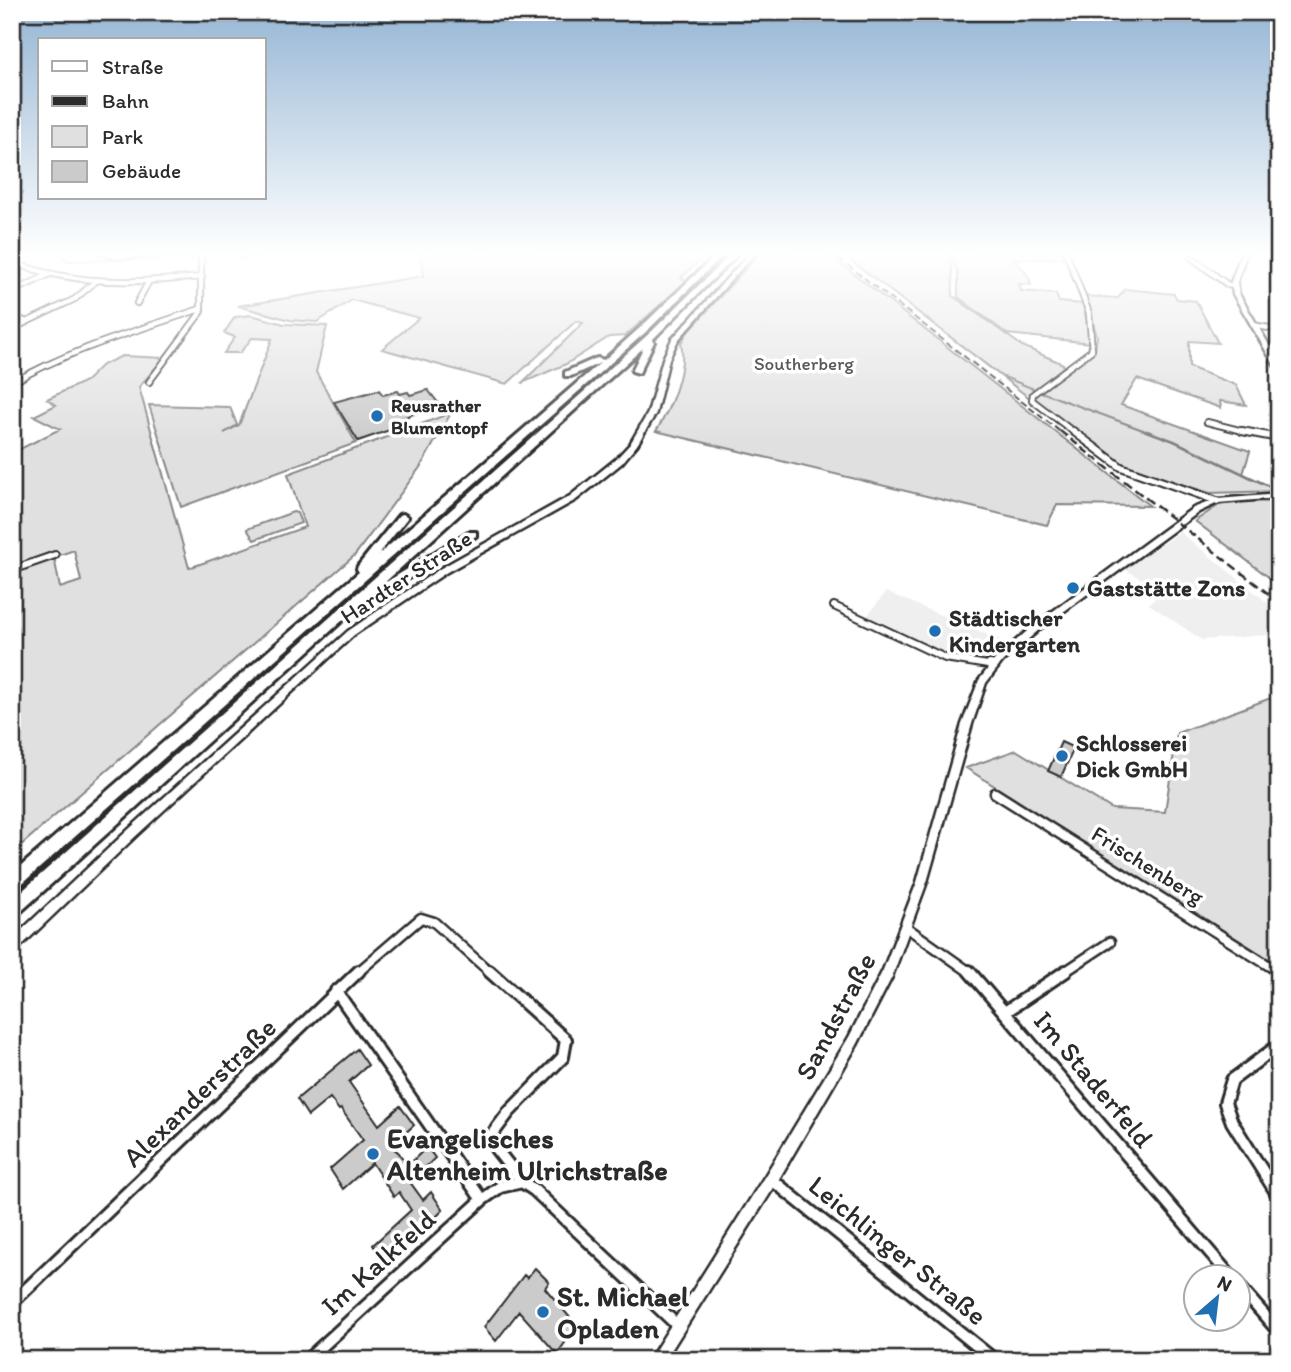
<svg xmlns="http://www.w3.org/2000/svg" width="1291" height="1372" font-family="Itim,sans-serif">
  <rect width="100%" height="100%" fill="#fff"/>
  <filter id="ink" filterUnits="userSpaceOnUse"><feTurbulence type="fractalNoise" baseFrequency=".0143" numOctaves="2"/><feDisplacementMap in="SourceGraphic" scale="14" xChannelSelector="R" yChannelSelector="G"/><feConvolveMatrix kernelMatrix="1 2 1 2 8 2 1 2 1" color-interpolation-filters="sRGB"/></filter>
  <g filter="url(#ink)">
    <path fill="#efefef" d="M1180 532 1279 612V634L1202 640 1149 604 1163 591 1124 569Z
      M886 592 1005 642 987 659 947 655 865 619Z"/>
    <path fill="#e0e0e0" stroke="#868686" stroke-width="2" fill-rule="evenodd" d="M419 252H709L681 278 687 281 625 336 609 337 566 364 522 383 583 323 576 321 507 384 382 349 419 318 352 300 317 322 290 320 238 306 424 276Z
      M761 252H826L1150 506 1057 505 1047 525 656 431C670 410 687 369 681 343L687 333Z
      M840 252H947L952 266 953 296 1022 346 1063 364V367L1040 386 1045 389 1095 350 1097 336 1085 296 1118 298 1125 289 1174 294 1177 299 1196 301 1218 343 1189 341V367L1236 385 1246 405 1220 401 1221 408 1137 379 1121 405 1250 451 1243 474 1279 491 1210 493 1129 468 1032 400Z
      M950 252H1063L1066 258 1015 259 1028 276 1031 285 1019 284 1021 291 1056 294 1059 302 1083 304 1091 343 1007 334 958 297V273Z
      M251 315 284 324 327 326 316 372 356 443 181 507 149 405 230 407 237 425 224 433 239 425 272 339 252 338 240 353H224L235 337 224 333 235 317Z
      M122 356 164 358 139 387 189 568 305 527 288 474 451 413 421 466 355 555 12 853V453L60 429 34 416 56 405 47 399 86 381 102 365ZM74 550 81 581 60 588 54 557Z
      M1241 501 1279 502V585L1195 521 1219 505Z
      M293 512 297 513 301 523 254 540 247 529Z
      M1279 695V966L966 768 1016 750 1112 809 1165 812 1177 733Z"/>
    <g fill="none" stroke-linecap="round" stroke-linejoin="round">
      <path stroke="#7e7e7e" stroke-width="2" d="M59 252 66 260 72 261 194 258
        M282 254 291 252
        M236 258 257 257
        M1004 377 1034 389
        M1041 392 1151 433"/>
      <path stroke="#7e7e7e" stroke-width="2.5" d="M1147 431 1174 441 1279 491"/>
    </g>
    <path fill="#cbcbcb" stroke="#2b2b2b" stroke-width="2" d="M379 390 383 395 398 391 400 394 408 392 410 395 428 390 439 404 403 418 407 424 358 441 334 402Z
      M1061 742 1074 748 1061 777 1048 771Z
      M357 1049 368 1065 349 1082 379 1125 400 1106 414 1125 391 1146 399 1153 407 1166 427 1147 435 1158 410 1182 423 1200 431 1192 443 1210 393 1259 386 1248 379 1254 373 1245 411 1210 399 1192 394 1197 372 1163 343 1189 330 1169 363 1140 341 1109 339 1110 330 1098 308 1116 297 1099Z
      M535 1268 549 1282 545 1288 577 1326 557 1354 519 1311 496 1341 484 1327 524 1275 527 1278Z"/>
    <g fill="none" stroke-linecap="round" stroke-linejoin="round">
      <defs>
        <path id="minor-far3" d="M100 252 117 256 172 252
          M1066 252 1089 313 1092 350 1033 394 1032 400 1075 433
          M1192 258 1228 285 1234 286
          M12 262C74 286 137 283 202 277
          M12 292 48 275
          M137 303 149 281
          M12 316 27 322
          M1253 325 1279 330
          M12 329 75 299 96 281
          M149 382 201 312V252
          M12 383C71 349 136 331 200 309
          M1207 422 1251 433"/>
        <path id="minor-far2" d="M1073 431 1121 467 1217 501
          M1242 431 1279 438
          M12 570 55 555
          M834 606 945 658 994 666"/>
        <path id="minor-far1" d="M990 665 994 666
          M995 793 1279 972
          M906 927 971 973
          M357 973 421 918 434 922 491 973
          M1063 973 1110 942"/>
        <path id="minor" d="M489 971 566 1040 563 1057 509 1112 491 1136 496 1149 522 1182
          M969 971 1232 1278
          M336 991 482 1200 500 1187 522 1182 534 1190 678 1326
          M1005 1012 1066 971
          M1279 1045 1232 1080 1225 1103 1232 1122 1279 1197
          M771 1179 992 1358 991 1360
          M1238 1285 1279 1332
          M12 1303 359 971
          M307 1360 482 1200"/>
        <path id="tertiary" d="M1242 252H1247L1237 282 1239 294 1279 362V370L1276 368 1233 294 1231 282Z
          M1279 494V498L1218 503 1199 512 1040 629 1003 661 986 683 972 724 927 882 892 977 857 1045 776 1184 665 1360H649L766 1174 849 1037 883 970 917 882 962 724 979 680 997 657 1034 625 1193 508 1217 499Z"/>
        <path id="secondary" d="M751 252H756L678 340 669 359 656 413 637 445 622 463 576 500 447 572 354 635 136 836 16 951 12 953V939L128 830 348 631 441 568 570 496 616 459 630 444 648 413 663 359 672 339Z"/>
        <path id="motorway" d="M719 252H726L648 330 17 888 12 890V874L359 572 357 569 358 566 399 515 403 514 408 517 378 555 600 363 571 376H565V372L597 358 604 360 642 326Z
          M733 252H740L652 340 654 342 639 373 632 371 643 348 383 584 468 532H476V536L394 587 373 603 369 604 364 601 17 915 12 917V900L652 331Z"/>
      </defs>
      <use href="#minor-far3" stroke="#2b2b2b" stroke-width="8"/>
      <use href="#minor-far2" stroke="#2b2b2b" stroke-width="10"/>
      <use href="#minor-far1" stroke="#2b2b2b" stroke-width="13"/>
      <use href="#minor" stroke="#2b2b2b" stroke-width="16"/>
      <use href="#tertiary" stroke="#2b2b2b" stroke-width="5"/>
      <use href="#secondary" stroke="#2b2b2b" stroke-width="5"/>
      <use href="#motorway" stroke="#2b2b2b" stroke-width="6"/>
      <use href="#minor-far3" stroke="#fff" stroke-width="4.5"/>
      <use href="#minor-far2" stroke="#fff" stroke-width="6"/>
      <use href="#minor-far1" stroke="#fff" stroke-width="8"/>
      <use href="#minor" stroke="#fff" stroke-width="10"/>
      <use href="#tertiary" fill="#fff" fill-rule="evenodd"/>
      <use href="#secondary" fill="#fff" fill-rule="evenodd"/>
      <use href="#motorway" fill="#fff" fill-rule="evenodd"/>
      <path stroke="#2b2b2b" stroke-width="2" stroke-dasharray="7 3.5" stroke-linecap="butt" d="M831 252 1062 433"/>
      <path stroke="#2b2b2b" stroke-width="2.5" stroke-dasharray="9 4.5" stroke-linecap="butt" d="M1060 431 1279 602"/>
    </g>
  </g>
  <linearGradient id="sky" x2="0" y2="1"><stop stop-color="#94b5d4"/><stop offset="0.57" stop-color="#fff"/><stop offset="1" stop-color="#fff" stop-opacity="0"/></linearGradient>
  <rect width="1291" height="445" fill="url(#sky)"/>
  <g fill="#1f6fb2" stroke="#fff" stroke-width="2.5">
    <circle cx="377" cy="416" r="7"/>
    <circle cx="1073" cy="588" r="7"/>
    <circle cx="935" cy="631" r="7"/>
    <circle cx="1062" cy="756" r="7"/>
    <circle cx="373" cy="1154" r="7"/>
    <circle cx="543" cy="1312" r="7"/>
  </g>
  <g text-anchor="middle" stroke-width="7" stroke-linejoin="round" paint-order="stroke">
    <g font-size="19" fill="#585858" stroke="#fff">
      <text x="804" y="370">Southerberg</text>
    </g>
    <g font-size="19" font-weight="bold" fill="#2b2b2b" stroke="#fff" text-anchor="start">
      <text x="391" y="412">Reusrather<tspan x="391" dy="22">Blumentopf</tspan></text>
    </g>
    <g font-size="23" fill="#2b2b2b" stroke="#fff">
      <text transform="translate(406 577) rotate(-33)" y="8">Hardter Straße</text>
      <text transform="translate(1148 865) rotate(32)" y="8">Frischenberg</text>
    </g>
    <g font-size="23" font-weight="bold" fill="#2b2b2b" stroke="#fff" text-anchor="start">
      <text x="1087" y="596">Gaststätte Zons</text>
      <text x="949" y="626">Städtischer<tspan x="949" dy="26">Kindergarten</tspan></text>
      <text x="1076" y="751">Schlosserei<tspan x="1076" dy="26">Dick GmbH</tspan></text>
    </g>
    <g font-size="28" fill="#2b2b2b" stroke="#fff">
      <text transform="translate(835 1016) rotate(-62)" y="10">Sandstraße</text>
      <text transform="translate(1094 1079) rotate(50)" y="10">Im Staderfeld</text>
      <text transform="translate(199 1092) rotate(-44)" y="10">Alexanderstraße</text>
      <text transform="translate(898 1250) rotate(39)" y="10">Leichlinger Straße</text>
      <text transform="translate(378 1262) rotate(-42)" y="10">Im Kalkfeld</text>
    </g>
    <g font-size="28" font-weight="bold" fill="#2b2b2b" stroke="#fff" text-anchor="start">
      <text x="387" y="1148">Evangelisches<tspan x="387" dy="32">Altenheim Ulrichstraße</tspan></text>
      <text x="557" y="1306">St. Michael<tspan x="557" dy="32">Opladen</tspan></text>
    </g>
  </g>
  <rect width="1291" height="1372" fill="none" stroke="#fff" stroke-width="42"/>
  <rect x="21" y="21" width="1249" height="1330" fill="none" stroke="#2b2b2b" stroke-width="2.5" filter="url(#ink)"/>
  <rect x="38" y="38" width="228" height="161" fill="#ffffff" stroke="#aaaaaa" stroke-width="2"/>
  <rect x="52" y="61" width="35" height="10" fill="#ffffff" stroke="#aaaaaa" stroke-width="2"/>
  <text x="102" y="74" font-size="21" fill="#2b2b2b">Straße</text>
  <rect x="52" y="96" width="35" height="10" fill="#2b2b2b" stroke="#aaaaaa" stroke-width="2"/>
  <text x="102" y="108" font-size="21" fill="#2b2b2b">Bahn</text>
  <rect x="52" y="126" width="35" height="21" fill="#e0e0e0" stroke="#aaaaaa" stroke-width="2"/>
  <text x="102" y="144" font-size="21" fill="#2b2b2b">Park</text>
  <rect x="52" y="161" width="35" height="21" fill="#cbcbcb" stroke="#aaaaaa" stroke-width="2"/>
  <text x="102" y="178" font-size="21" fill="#2b2b2b">Gebäude</text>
  <g transform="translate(1217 1298) rotate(28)"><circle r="33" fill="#ffffff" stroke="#aaaaaa" stroke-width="2"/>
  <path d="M0-5L12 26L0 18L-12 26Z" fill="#1f6fb2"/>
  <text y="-10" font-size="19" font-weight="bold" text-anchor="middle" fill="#2b2b2b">N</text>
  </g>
</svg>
